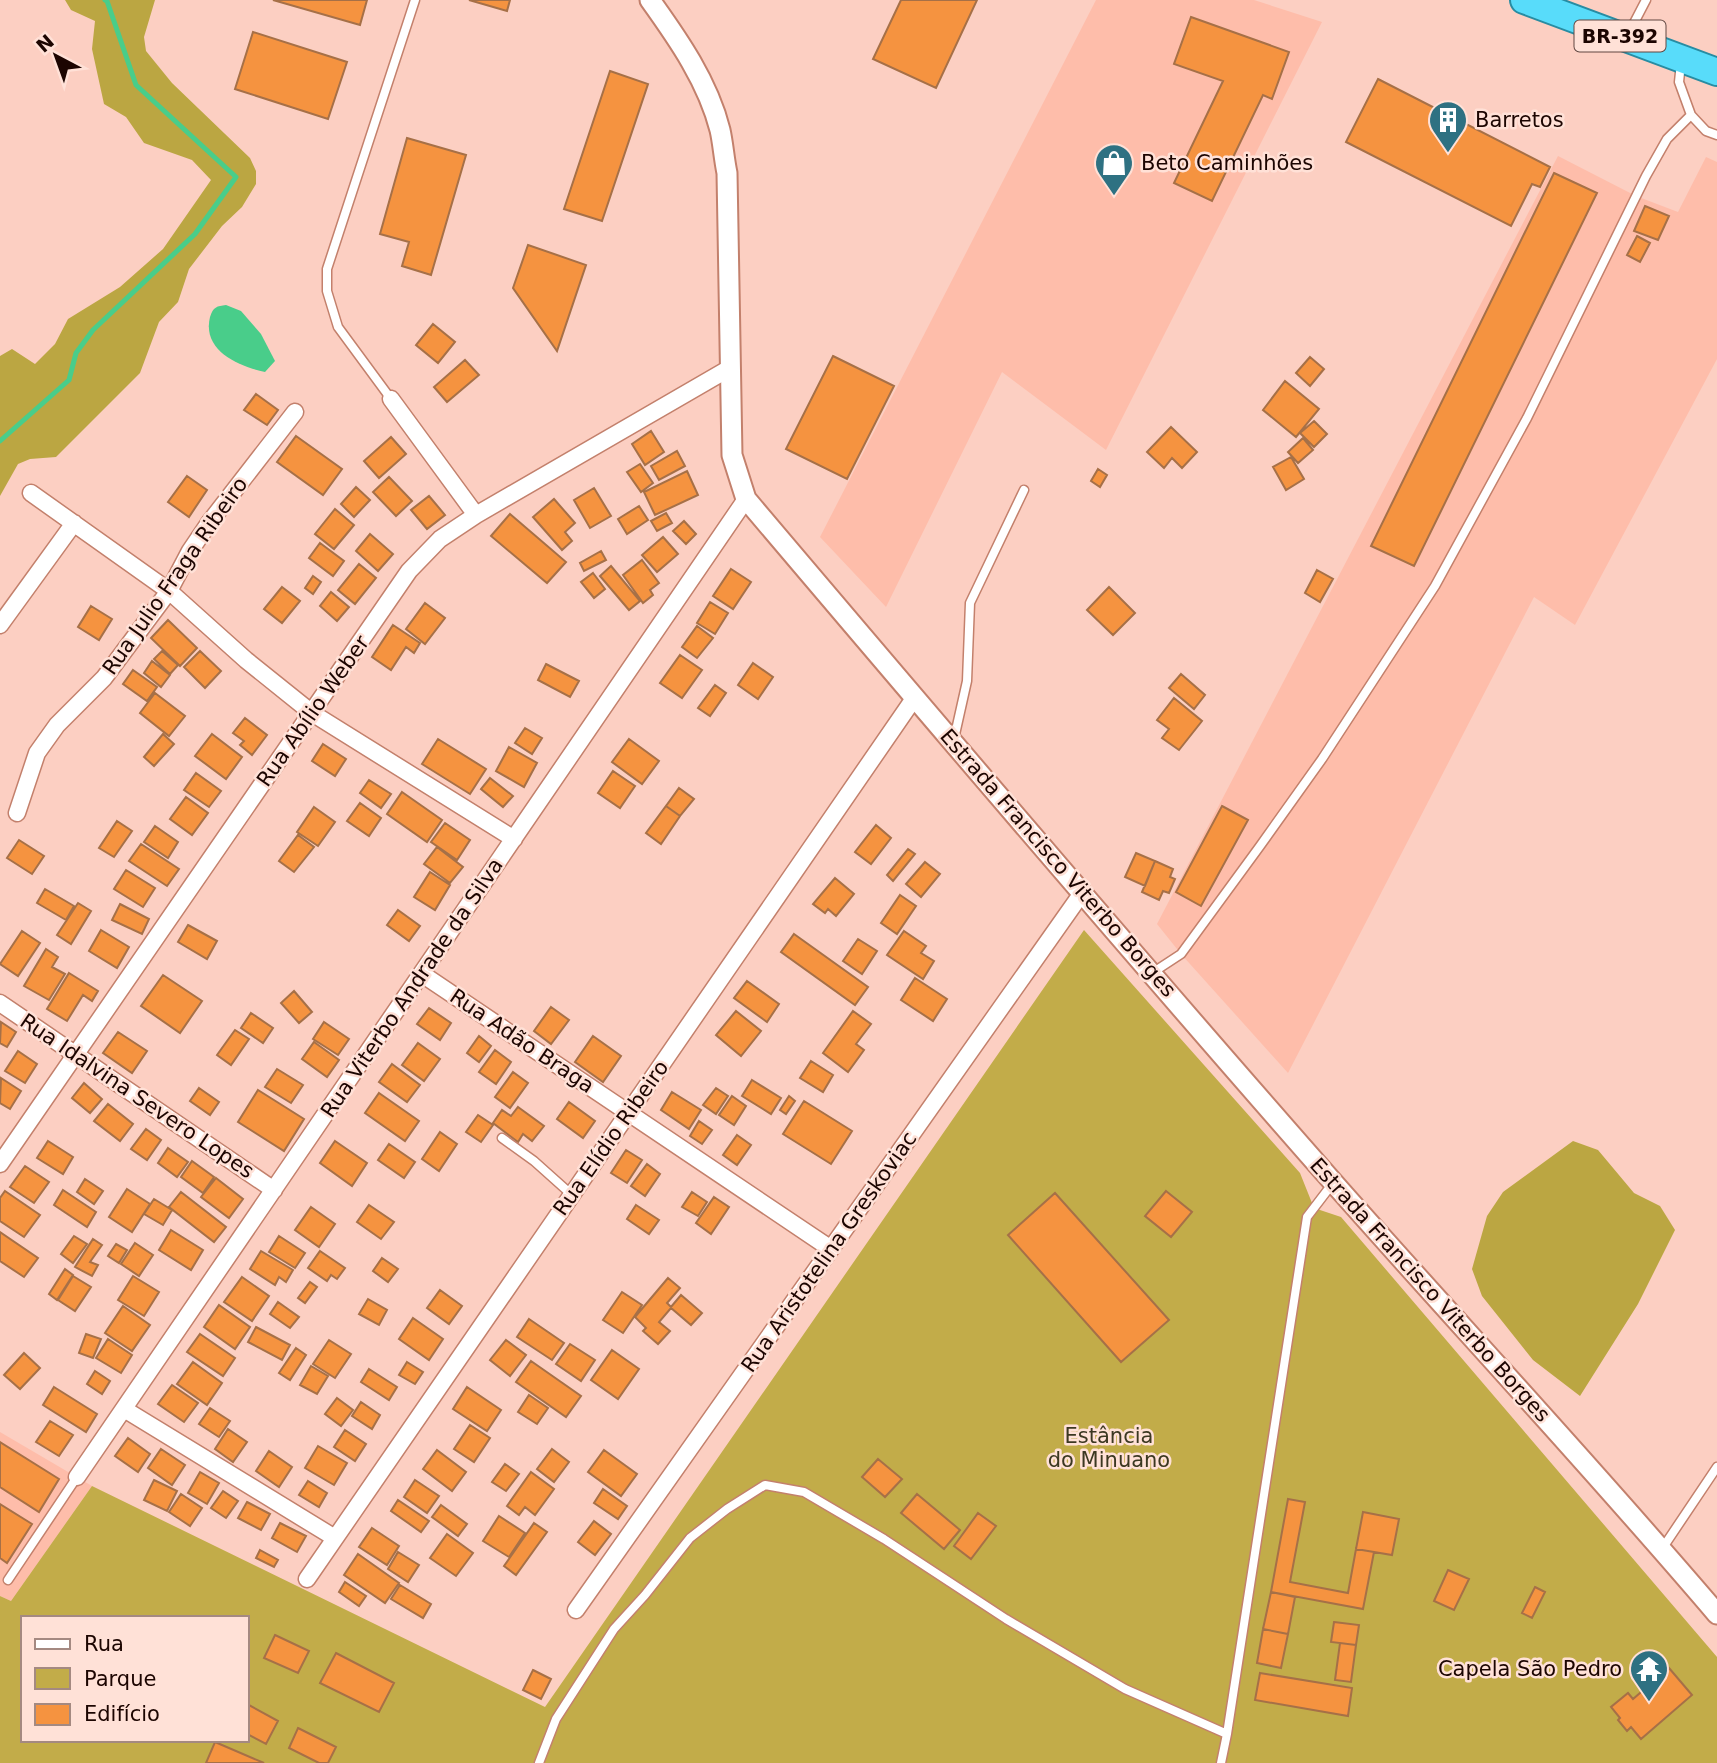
<svg xmlns="http://www.w3.org/2000/svg" width="1717" height="1763" font-family="'DejaVu Sans',sans-serif">
  <rect width="100%" height="100%" fill="#fccfc2"/>
  <path fill="#febdaa" d="M1096 0H1254L1322 22 1106 450 1002 372 886 607 820 537Z
    M1558 156 1636 196 1678 212 1706 157 1717 162V359L1575 625 1534 597 1288 1073 1181 954 1157 924Z
    M0 1432 92 1486 11 1601 0 1596Z"/>
  <path fill="#c2ac49" fill-rule="evenodd" d="M1084 930 1300 1173 1314 1208 1341 1217 1717 1657V1763H0V1596L11 1601 92 1486 545 1707ZM23 1618H247V1740H23Z"/>
  <path fill="#bba642" d="M65 0H155L144 37 146 51 172 83 250 158 256 171V184L242 207 222 226 189 269 178 302 159 322 140 373 56 457 30 459 18 464 0 496V356L12 349 35 364 55 344 68 319 120 287 163 249 211 180 192 160 144 143 126 117 104 104 92 49 95 21 71 10Z
    M1573 1141 1598 1150 1634 1193 1660 1206 1675 1230 1638 1304 1580 1396 1533 1360 1482 1296 1472 1269 1487 1216 1503 1192Z"/>
  <path fill="#49cd8a" d="M226 305 241 311 261 334 275 361 265 372C237 366 202 350 210 317 213 307 217 306 226 305Z"/>
  <g fill="none" stroke-linecap="round" stroke-linejoin="round">
    <path stroke="#49cd8a" stroke-width="5" d="M0 441 69 380 76 353 93 330 195 234 236 177 136 85 107 1 105 0"/>
  </g>
  <path fill="#f59340" stroke="#a67047" stroke-width="2" d="M273 0H367L360 25Z
    M469 0H510L507 11Z
    M901 0H977L936 88 873 59Z
    M1191 17 1289 52 1272 99 1263 95 1212 201 1174 183 1223 81 1174 64Z
    M253 32 347 62 328 119 235 89Z
    M610 71 648 84 602 221 564 209Z
    M1378 79 1550 167 1540 187 1532 184 1511 226 1346 142Z
    M407 138 466 155 431 275 402 266 409 242 380 234Z
    M1554 173 1597 193 1414 566 1371 546Z
    M1645 206 1669 216 1658 240 1634 231Z
    M1637 236 1650 243 1640 262 1627 255Z
    M528 245 586 265 557 351 513 288Z
    M433 324 455 342 438 363 416 345Z
    M833 356 894 386 847 479 786 449Z
    M1310 357 1324 369 1310 386 1296 373Z
    M465 360 479 375 447 402 434 387Z
    M1285 381 1319 409 1296 437 1263 410Z
    M256 394 278 410 267 425 244 410Z
    M1314 421 1327 434 1314 447 1300 433Z
    M1171 427 1197 452 1182 468 1172 458 1164 468 1147 452Z
    M651 431 664 452 645 465 632 444Z
    M296 436 342 469 323 495 277 462Z
    M391 437 406 454 379 478 364 461Z
    M1303 438 1313 450 1298 463 1288 452Z
    M677 451 685 466 659 480 651 466Z
    M1291 457 1304 479 1286 490 1273 467Z
    M640 464 653 483 641 492 627 472Z
    M1098 469 1107 475 1100 487 1091 481Z
    M687 471 698 495 655 515 644 492Z
    M187 476 207 490 189 517 168 502Z
    M389 477 412 501 396 516 373 492Z
    M356 487 370 500 354 517 341 504Z
    M594 488 611 516 590 528 574 500Z
    M429 496 445 515 427 529 411 510Z
    M554 499 575 523 565 532 572 541 562 550 533 517Z
    M639 506 648 520 627 534 618 519Z
    M335 509 354 525 334 549 315 534Z
    M666 513 672 523 657 531 651 521Z
    M510 514 566 562 547 583 491 536Z
    M684 521 696 534 686 544 673 531Z
    M370 534 393 554 378 571 356 551Z
    M663 537 678 554 657 572 642 555Z
    M320 543 344 561 333 576 309 558Z
    M601 551 606 560 584 571 580 563Z
    M642 560 659 583 650 590 653 595 643 603 623 575Z
    M359 564 376 578 355 604 338 590Z
    M611 566 640 601 629 610 600 576Z
    M731 569 751 582 733 609 713 596Z
    M1317 570 1333 579 1320 602 1305 593Z
    M593 573 605 589 594 598 581 582Z
    M313 576 321 582 313 594 305 588Z
    M282 587 300 601 282 623 264 609Z
    M1109 587 1135 613 1113 635 1087 610Z
    M331 592 349 607 337 621 320 606Z
    M710 602 728 613 715 634 697 623Z
    M425 603 445 618 425 644 406 629Z
    M91 606 112 619 99 640 78 627Z
    M168 620 197 648 180 666 151 638Z
    M393 625 420 643 414 653 406 647 391 670 372 657Z
    M697 626 713 638 697 658 682 647Z
    M162 651 178 665 170 674 154 659Z
    M200 651 221 671 205 688 184 667Z
    M680 655 702 670 682 698 660 683Z
    M152 661 170 675 161 687 144 673Z
    M753 663 773 677 758 699 738 685Z
    M546 664 579 681 570 697 538 680Z
    M133 670 157 687 147 701 123 684Z
    M1181 674 1205 695 1194 709 1169 688Z
    M715 685 726 693 710 716 698 708Z
    M155 693 185 716 169 736 140 713Z
    M1174 698 1202 721 1179 750 1162 738 1169 729 1157 720Z
    M245 718 267 735 252 755 240 745 244 741 233 733Z
    M525 728 542 738 532 754 515 743Z
    M163 734 174 744 154 766 144 757Z
    M212 734 242 757 226 779 195 756Z
    M438 739 486 769 470 794 422 764Z
    M629 739 659 761 642 784 612 762Z
    M323 744 346 759 335 776 312 761Z
    M509 747 537 763 524 787 496 771Z
    M613 771 635 786 620 808 598 793Z
    M196 773 221 791 209 807 184 790Z
    M490 778 513 796 503 807 481 789Z
    M369 780 391 794 381 808 360 793Z
    M679 788 694 799 680 816 666 806Z
    M402 792 442 820 427 842 387 814Z
    M186 797 208 813 192 835 170 819Z
    M360 803 381 818 369 836 347 821Z
    M666 806 680 816 661 844 646 833Z
    M1222 806 1248 820 1201 906 1176 892Z
    M314 807 335 822 318 846 297 832Z
    M117 821 132 831 114 857 99 848Z
    M445 823 470 840 457 860 431 842Z
    M876 825 891 838 871 864 855 852Z
    M155 826 178 842 168 858 144 842Z
    M298 835 314 847 294 872 279 861Z
    M19 840 44 856 32 874 7 858Z
    M141 844 179 869 167 886 129 861Z
    M437 847 463 867 450 883 424 864Z
    M908 849 915 854 893 881 887 875Z
    M1136 853 1155 861 1145 886 1125 877Z
    M1155 861 1173 869 1170 877 1175 879 1169 893 1163 891 1159 900 1142 892Z
    M925 862 940 874 921 897 906 884Z
    M126 870 155 888 143 907 114 889Z
    M430 872 450 885 435 910 414 897Z
    M835 878 854 894 836 916 828 909 825 913 813 904Z
    M45 889 74 906 66 920 37 903Z
    M900 895 916 906 897 934 881 923Z
    M78 903 91 911 71 944 57 935Z
    M120 904 149 919 142 934 112 920Z
    M398 910 420 926 409 941 387 925Z
    M188 925 217 941 207 959 178 942Z
    M101 930 129 947 117 968 89 951Z
    M22 931 40 943 18 976 0 964Z
    M904 931 926 946 921 953 934 961 923 979 887 955Z
    M794 934 868 987 855 1005 781 952Z
    M858 939 877 951 862 974 843 961Z
    M46 949 58 957 52 967 65 974 49 1000 24 986Z
    M69 973 98 991 92 1001 83 995 67 1021 47 1009Z
    M163 975 202 1001 180 1033 141 1006Z
    M915 978 947 999 933 1021 901 1000Z
    M747 981 779 1004 767 1022 734 998Z
    M294 991 312 1012 299 1023 281 1003Z
    M551 1007 569 1020 551 1044 534 1031Z
    M429 1008 451 1023 440 1040 417 1024Z
    M736 1011 761 1031 741 1056 716 1035Z
    M853 1011 871 1024 856 1044 864 1050 848 1072 823 1053Z
    M251 1013 273 1028 263 1043 241 1028Z
    M1 1022 16 1032 7 1047 0 1043Z
    M324 1022 349 1039 338 1055 313 1039Z
    M235 1030 249 1039 231 1065 217 1055Z
    M118 1032 147 1051 132 1073 103 1053Z
    M479 1036 491 1046 479 1062 467 1053Z
    M593 1036 621 1056 603 1082 575 1062Z
    M314 1042 339 1060 327 1077 302 1059Z
    M418 1043 440 1059 424 1081 402 1065Z
    M495 1050 511 1062 496 1084 479 1072Z
    M18 1051 37 1064 25 1083 5 1071Z
    M811 1061 833 1075 823 1092 800 1078Z
    M392 1064 420 1085 407 1102 379 1082Z
    M277 1069 303 1085 291 1103 265 1087Z
    M513 1072 528 1083 510 1108 495 1097Z
    M1 1078 21 1091 10 1109 0 1103Z
    M752 1080 781 1098 771 1114 742 1096Z
    M84 1083 102 1099 90 1113 72 1098Z
    M199 1088 219 1102 210 1115 190 1101Z
    M716 1088 728 1096 716 1114 703 1105Z
    M258 1090 304 1119 284 1151 238 1122Z
    M672 1092 701 1110 689 1129 661 1110Z
    M379 1093 419 1121 405 1141 365 1113Z
    M732 1096 746 1106 734 1125 719 1115Z
    M789 1096 795 1101 786 1114 780 1110Z
    M804 1101 852 1131 831 1164 783 1134Z
    M569 1102 595 1121 583 1138 557 1119Z
    M108 1104 133 1124 120 1141 94 1121Z
    M518 1107 544 1126 532 1141 523 1134 518 1142 493 1123 502 1110 511 1116Z
    M478 1115 493 1125 481 1142 466 1132Z
    M699 1121 712 1130 702 1144 690 1136Z
    M146 1129 161 1140 147 1160 131 1149Z
    M440 1132 457 1144 439 1171 422 1159Z
    M737 1135 751 1145 737 1165 723 1155Z
    M48 1141 73 1157 63 1174 37 1158Z
    M335 1141 367 1163 352 1186 320 1163Z
    M389 1144 415 1162 404 1178 378 1160Z
    M168 1148 188 1162 177 1177 158 1163Z
    M626 1150 642 1160 627 1183 611 1173Z
    M192 1161 214 1177 203 1193 181 1177Z
    M647 1164 660 1174 645 1196 631 1186Z
    M25 1166 49 1182 34 1203 10 1187Z
    M216 1178 243 1199 229 1218 201 1197Z
    M85 1179 103 1191 94 1204 77 1192Z
    M127 1189 150 1204 132 1232 109 1217Z
    M63 1190 96 1212 87 1227 54 1205Z
    M5 1191 40 1215 24 1237 0 1221V1198Z
    M1166 1191 1192 1212 1171 1237 1145 1216Z
    M181 1192 226 1227 214 1242 169 1207Z
    M692 1192 707 1202 698 1216 682 1207Z
    M1055 1193 1169 1320 1121 1362 1008 1235Z
    M714 1197 729 1207 711 1234 696 1223Z
    M154 1199 172 1210 163 1225 144 1214Z
    M369 1205 394 1222 381 1239 357 1222Z
    M636 1205 659 1220 649 1234 627 1219Z
    M311 1207 335 1224 319 1247 295 1230Z
    M171 1230 203 1250 191 1270 159 1250Z
    M0 1232 38 1258 24 1277 0 1261Z
    M74 1236 87 1244 73 1263 61 1254Z
    M279 1236 305 1253 295 1268 269 1252Z
    M93 1239 102 1245 90 1262 98 1265 92 1276 75 1267Z
    M135 1243 153 1255 139 1276 121 1264Z
    M116 1244 127 1250 119 1263 108 1256Z
    M261 1251 293 1270 286 1282 279 1277 275 1285 250 1269Z
    M320 1251 345 1268 337 1279 331 1275 327 1281 308 1268Z
    M382 1258 398 1269 388 1282 373 1271Z
    M65 1269 73 1275 57 1300 49 1294Z
    M73 1276 91 1287 75 1311 58 1300Z
    M133 1276 159 1292 144 1316 118 1300Z
    M242 1277 269 1296 252 1321 224 1302Z
    M668 1278 680 1288 667 1303 671 1307 681 1295 702 1313 691 1325 671 1308 659 1322 670 1331 658 1344 643 1331 646 1328 635 1317Z
    M310 1282 317 1287 305 1303 298 1298Z
    M440 1290 462 1306 449 1324 427 1308Z
    M622 1292 642 1305 623 1333 603 1320Z
    M368 1299 387 1310 379 1325 359 1314Z
    M278 1302 299 1317 290 1328 270 1314Z
    M219 1305 250 1327 235 1349 204 1327Z
    M123 1306 150 1325 132 1351 105 1333Z
    M413 1318 443 1339 429 1360 399 1339Z
    M529 1319 564 1343 552 1360 517 1337Z
    M256 1327 290 1345 282 1360 248 1342Z
    M86 1334 101 1339 93 1358 79 1353Z
    M200 1334 235 1358 223 1376 187 1352Z
    M108 1339 132 1355 121 1373 96 1358Z
    M329 1340 351 1354 335 1378 313 1364Z
    M506 1340 526 1355 510 1376 490 1360Z
    M570 1344 595 1360 581 1381 556 1364Z
    M296 1348 306 1355 290 1380 279 1373Z
    M612 1350 639 1369 618 1399 591 1380Z
    M24 1353 40 1368 20 1389 4 1375Z
    M531 1361 581 1396 566 1417 516 1382Z
    M193 1362 222 1383 207 1405 177 1384Z
    M407 1362 423 1372 415 1384 399 1375Z
    M311 1366 328 1376 317 1394 300 1385Z
    M369 1369 397 1387 389 1400 361 1382Z
    M95 1371 110 1381 102 1394 87 1384Z
    M172 1385 198 1403 184 1422 158 1404Z
    M54 1387 97 1414 86 1432 43 1405Z
    M467 1387 501 1410 487 1431 453 1409Z
    M529 1395 548 1408 537 1424 518 1412Z
    M337 1398 353 1410 341 1426 325 1414Z
    M361 1402 380 1415 372 1429 352 1416Z
    M210 1408 230 1421 219 1437 199 1424Z
    M50 1421 73 1435 59 1456 36 1442Z
    M470 1425 490 1438 474 1462 454 1449Z
    M228 1429 247 1442 233 1462 215 1449Z
    M345 1430 366 1444 355 1461 334 1447Z
    M128 1438 150 1454 138 1472 115 1456Z
    M0 1442 59 1479 39 1512 0 1487Z
    M318 1446 347 1463 334 1485 305 1468Z
    M161 1449 185 1465 172 1485 148 1468Z
    M552 1449 569 1462 554 1482 537 1469Z
    M437 1450 466 1472 452 1491 423 1469Z
    M604 1450 637 1474 621 1496 588 1472Z
    M269 1451 292 1467 279 1487 256 1471Z
    M878 1459 902 1479 885 1497 862 1477Z
    M505 1464 519 1474 506 1491 492 1482Z
    M200 1472 219 1483 207 1504 188 1493Z
    M531 1472 554 1489 535 1515 525 1507 519 1515 507 1506Z
    M154 1480 177 1491 167 1511 144 1500Z
    M415 1480 439 1496 427 1513 404 1497Z
    M308 1481 327 1493 319 1507 299 1495Z
    M603 1489 627 1506 618 1519 594 1503Z
    M223 1491 238 1501 226 1518 211 1508Z
    M181 1494 202 1508 190 1526 169 1512Z
    M917 1494 960 1530 944 1549 901 1513Z
    M1288 1499 1305 1502 1290 1582 1348 1593 1356 1549 1374 1552 1363 1609 1271 1592Z
    M398 1500 429 1521 421 1532 391 1511Z
    M247 1502 270 1514 261 1530 238 1518Z
    M0 1504 32 1524 7 1563 0 1558Z
    M441 1505 467 1524 458 1536 432 1517Z
    M1363 1512 1399 1519 1392 1555 1356 1549Z
    M978 1513 996 1526 971 1559 954 1546Z
    M499 1516 525 1533 509 1557 483 1541Z
    M594 1521 611 1534 595 1555 578 1542Z
    M280 1523 306 1536 297 1552 272 1538Z
    M534 1523 547 1532 516 1575 504 1566Z
    M372 1528 399 1546 387 1565 359 1547Z
    M447 1534 473 1553 456 1576 430 1558Z
    M260 1550 278 1560 274 1567 256 1558Z
    M398 1552 419 1565 408 1582 388 1569Z
    M358 1554 399 1583 385 1603 344 1575Z
    M1448 1570 1469 1579 1454 1610 1434 1601Z
    M345 1582 366 1596 359 1606 339 1592Z
    M400 1585 431 1604 423 1618 391 1599Z
    M1535 1587 1545 1592 1532 1618 1522 1613Z
    M1271 1592 1295 1597 1288 1634 1263 1629Z
    M1334 1622 1359 1625 1356 1645 1331 1642Z
    M1263 1629 1288 1634 1281 1668 1257 1663Z
    M275 1635 309 1651 298 1673 264 1658Z
    M1340 1643 1356 1645 1351 1682 1335 1680Z
    M336 1653 394 1683 379 1712 320 1683Z
    M1669 1668 1692 1695 1641 1739 1631 1727 1627 1731 1618 1720 1620 1718 1611 1707 1628 1693 1633 1699Z
    M533 1670 551 1679 541 1699 523 1690Z
    M1260 1673 1352 1688 1348 1716 1255 1700Z
    M247 1704 278 1721 266 1744 247 1734Z
    M298 1728 336 1747 328 1763H319L289 1748Z
    M215 1742 264 1763H206Z"/>
  <g fill="none" stroke-linecap="round" stroke-linejoin="round">
    <defs>
      <path id="service" d="M1634 23 1646 0
        M1681 63 1679 82 1691 115 1706 131 1717 135
        M391 399 338 327 327 291V269L415 0
        M954 739 967 681 970 603 1024 490
        M1152 973 1181 954 1260 846 1322 759 1435 586 1527 418 1646 176 1667 139 1691 115
        M502 1138 534 1161 572 1195
        M1662 1549 1717 1467
        M8 1580 77 1477
        M539 1763 556 1719 614 1629 645 1595 690 1538 727 1509 765 1485 804 1492 884 1539 1006 1619 1125 1689 1227 1734
        M1221 1763 1227 1734 1307 1217 1333 1183"/>
      <path id="minor" d="M391 399 476 515
        M31 493 169 591 246 660 312 713 514 839
        M0 625 74 523
        M17 813 37 753 57 725 104 678 169 591 190 551 209 523 295 412
        M422 974 831 1249
        M0 1003 274 1190
        M0 1164 409 571 440 539 476 515 730 368
        M124 1409 335 1538
        M77 1477 746 499
        M307 1579 915 697
        M576 1610 1082 893"/>
      <path id="tertiary" d="M650 0C678 39 708 82 720 130 723 143 724 159 727 173L732 455 746 499C940 728 1134 956 1332 1181 1460 1326 1592 1467 1717 1614"/>
      <path id="trunk" d="M1524 0 1717 72"/>
    </defs>
    <use href="#service" stroke="#c3806c" stroke-width="11"/>
    <use href="#minor" stroke="#c3806c" stroke-width="19"/>
    <use href="#tertiary" stroke="#c3806c" stroke-width="23"/>
    <use href="#trunk" stroke="#288ca2" stroke-width="30"/>
    <use href="#service" stroke="#fff" stroke-width="8"/>
    <use href="#minor" stroke="#fff" stroke-width="16"/>
    <use href="#tertiary" stroke="#fff" stroke-width="19"/>
    <use href="#trunk" stroke="#58dcfa" stroke-width="26"/>
  </g>
  <defs>
    <symbol id="building-pin" viewBox="-11 -11 22 30"><path d="M0 17L-7.5 6A9.5 9.5 0 1 1 7.5 6Z" fill="#2e7182" stroke="#ffe1d7"/><path d="M-4-6H4V6H1V3H-1V6H-4ZM-2.5-4.3h1.7v1.8h-1.7ZM.8-4.3h1.7v1.8H.8ZM-2.5-1h1.7V.8h-1.7ZM.8-1h1.7V.8H.8Z" fill="#fff"/></symbol>
    <symbol id="shop-pin" viewBox="-11 -11 22 30"><path d="M0 17L-7.5 6A9.5 9.5 0 1 1 7.5 6Z" fill="#2e7182" stroke="#ffe1d7"/><path d="M-5-2.5h2.3a2.7 3.5 0 0 1 5.4 0H5L5.5 6h-11ZM-1.5-2.5h3a1.5 2.3 0 0 0-3 0Z" fill="#fff"/></symbol>
    <symbol id="temple-pin" viewBox="-11 -11 22 30"><path d="M0 17L-7.5 6A9.5 9.5 0 1 1 7.5 6Z" fill="#2e7182" stroke="#ffe1d7"/><path d="M0-6L5-2H3V0L6.5 2.5H4V6H1.5V3h-3V6H-4V2.5H-6.5L-3 0V-2H-5Z" fill="#fff"/></symbol>
  </defs>
  <g fill-rule="evenodd">
    <use href="#building-pin" x="1426" y="98" width="44" height="60"/>
    <use href="#shop-pin" x="1092" y="141" width="44" height="60"/>
    <use href="#temple-pin" x="1627" y="1647" width="44" height="60"/>
  </g>
  <g text-anchor="middle" stroke-width="5" stroke-linejoin="round" paint-order="stroke">
    <rect fill="#ffe1d7" stroke="#604741" stroke-width="2" x="1574.5" y="20.5" width="91" height="31" rx="5"/>
    <g font-size="19" font-weight="bold" fill="#1c0501">
      <text x="1620" y="43">BR-392</text>
    </g>
    <g font-size="21" fill="#1c0501" stroke="#ffe1d7" text-anchor="start">
      <text x="1475" y="127">Barretos</text>
      <text x="1141" y="170">Beto Caminhões</text>
      <text x="1622" y="1676" text-anchor="end">Capela São Pedro</text>
    </g>
    <g font-size="21" fill="#1c0501" stroke="#ffe1d7">
      <text transform="translate(175 576) rotate(-55)" y="7">Rua Julio Fraga Ribeiro</text>
      <text transform="translate(313 711) rotate(-55)" y="7">Rua Abílio Weber</text>
      <text transform="translate(1058 863) rotate(49)" y="7">Estrada Francisco Viterbo Borges</text>
      <text transform="translate(412 988) rotate(-56)" y="7">Rua Viterbo Andrade da Silva</text>
      <text transform="translate(522 1041) rotate(34)" y="7">Rua Adão Braga</text>
      <text transform="translate(137 1096) rotate(34)" y="7">Rua Idalvina Severo Lopes</text>
      <text transform="translate(611 1138) rotate(-55)" y="7">Rua Elídio Ribeiro</text>
      <text transform="translate(829 1252) rotate(-55)" y="7">Rua Aristotelina Greskoviac</text>
      <text transform="translate(1430 1290) rotate(48)" y="7">Estrada Francisco Viterbo Borges</text>
    </g>
    <g font-size="21" fill="#3c3821" stroke="#ffe1d7">
      <text x="1109" y="1443">Estância<tspan x="1109" dy="24">do Minuano</tspan></text>
    </g>
  </g>
  <rect x="21" y="1616" width="228" height="126" fill="#ffe1d7" stroke="#a48981" stroke-width="2"/>
  <rect x="35" y="1639" width="35" height="10" fill="#ffffff" stroke="#a48981" stroke-width="2"/>
  <text x="84" y="1651" font-size="21" fill="#1c0501">Rua</text>
  <rect x="35" y="1668" width="35" height="21" fill="#c2ac49" stroke="#a48981" stroke-width="2"/>
  <text x="84" y="1686" font-size="21" fill="#1c0501">Parque</text>
  <rect x="35" y="1704" width="35" height="21" fill="#f59340" stroke="#a48981" stroke-width="2"/>
  <text x="84" y="1721" font-size="21" fill="#1c0501">Edifício</text>
  <g transform="translate(56 56) rotate(319)" stroke="#ffe1d7" stroke-width="5" paint-order="stroke">
  <path d="M0-5L12 26L0 18L-12 26Z" fill="#1c0501"/>
  <text y="-10" font-size="19" font-weight="bold" text-anchor="middle" fill="#1c0501">N</text>
  </g>
</svg>
